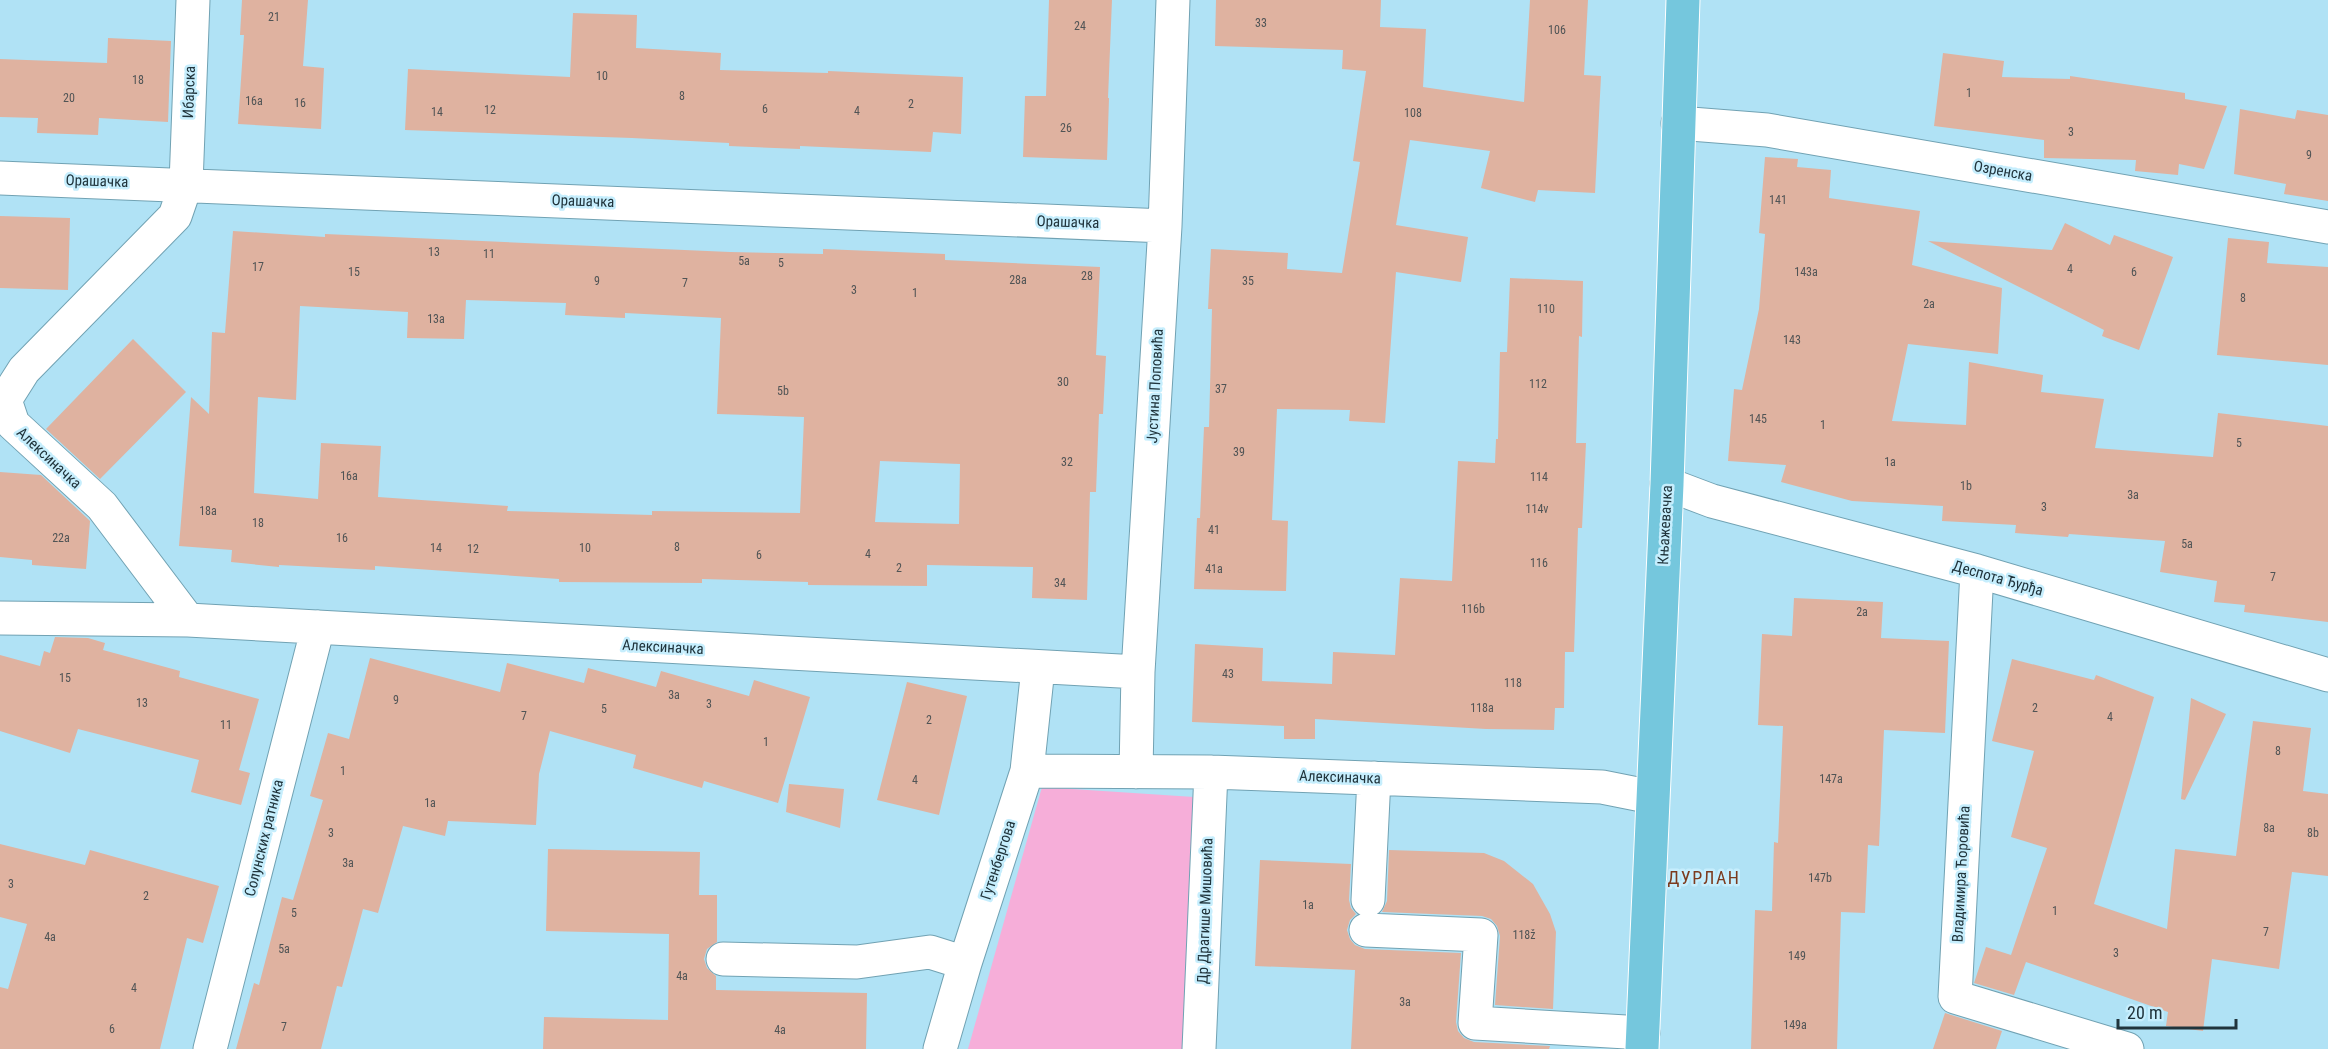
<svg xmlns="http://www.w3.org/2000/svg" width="2328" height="1049" font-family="'Roboto Condensed',sans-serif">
  <rect width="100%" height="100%" fill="#b0e2f5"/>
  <path fill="#f6aed9" d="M1042 787 1194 797 1183 1049H968Z"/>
  <path fill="#dfb2a0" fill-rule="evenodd" d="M242 0H308L303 66 324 68 321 129 238 124 244 35H240Z
    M1049 0H1112L1108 98H1109L1107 160 1023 157 1025 96H1046Z
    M1216 0H1381L1380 27 1426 29 1423 87 1524 102 1530 0H1588L1584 75 1601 76 1595 193 1538 190 1535 202 1481 188 1490 151 1410 140 1396 225 1468 237 1461 282 1396 272 1385 423 1349 421 1350 410 1277 409 1272 520 1288 521 1286 591 1194 589 1197 518H1200L1204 427H1209L1212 309H1208L1211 249 1288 253 1287 269 1342 273 1360 162 1353 161 1366 71 1342 69 1343 50 1215 46Z
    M573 13 637 15 636 48 721 53 720 70 828 73V71L963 77 961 134 933 132 931 152 800 146V149L729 146V143L632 138 405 130 408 69 570 77Z
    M108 38 171 41 168 122 99 118 98 135 37 133 38 118 0 117V59L107 63Z
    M1943 53 2004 61 2002 77 2070 79V76L2185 93V99L2227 106 2204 169 2179 164 2178 175 2135 171 2136 160 2044 158V140L1934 126Z
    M2240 109 2295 119 2297 110 2328 115V201L2284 194 2286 184 2234 174Z
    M1765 157 1798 159 1797 167 1831 170 1829 198 1920 211 1912 265 2002 288 1998 354 1908 344 1892 421 1966 425 1969 362 2043 375 2041 392 2104 399 2095 448 2213 457 2218 413 2328 426V622L2244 612 2245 605 2214 602 2217 581 2160 572 2165 541 2069 534 2068 537 2015 533 2016 525 1942 521 1943 506 1852 501 1781 482 1786 465 1728 461 1734 389 1742 390 1759 309 1765 234 1759 233Z
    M0 216 70 218 68 290 0 288Z
    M2065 223 2110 245 2114 235 2173 257 2139 350 2102 336 2104 330 1928 241 2052 250Z
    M233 231 325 237V234L730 252 823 254V249L945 254V260L1100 267 1096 355 1106 356 1103 414H1099L1096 492H1090L1087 600 1032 598 1033 567 927 565V586L808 585V582L702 579V583L559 582V579L375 566V570L279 565V567L231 562 232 550 179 546 191 397 209 414 212 332 225 333ZM466 300 566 303 565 315 625 318V313L721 318 717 414 804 417 800 513 652 511V515L507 511 508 506 378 497 381 446 321 443 318 499 254 493 258 397 296 400 300 306 408 312 407 338 464 339ZM880 461 960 464 959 524 875 522Z
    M2228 238 2269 242 2267 263 2328 267V365L2217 355Z
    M1510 278 1583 281 1582 337 1579 336 1576 443H1586L1582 528H1578L1574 652H1565L1564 708H1555L1554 730 1486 729 1315 719V739H1284V726L1192 722 1195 644 1263 648 1262 681 1332 684 1333 652 1395 655 1400 578 1452 581 1458 461 1495 463 1496 439H1498L1500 352H1507Z
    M133 339 186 392 100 479 46 429Z
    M0 472 41 475 88 519 90 521 86 569 32 565V560L0 557Z
    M1794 598 1883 602 1881 638 1949 641 1945 733 1884 730 1879 846 1868 845 1865 913 1841 912 1837 1049H1751L1755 910 1772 911 1774 842 1778 843 1783 726 1758 725 1762 634 1792 636Z
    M55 637 88 638 105 643 103 650 180 671 179 677 259 699 239 770 250 773 241 805 191 792 199 760 78 729 70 753 0 731V655L40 666 44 651 50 653Z
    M370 658 500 692 507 663 584 683 588 668 656 687 661 671 749 696 754 680 810 697 778 803 704 781 702 788 633 768 636 755 550 731 539 774 536 825 448 821 445 836 403 826 378 913 363 909 342 987 337 986 321 1049H236L254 983 259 985 282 897 293 900 323 800 310 796 328 733 349 739Z
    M2012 659 2094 680 2096 675 2154 697 2094 904 2167 929 2175 849 2236 856 2253 721 2311 728 2303 791 2328 794V876L2292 872 2279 969 2212 959 2203 1031 2166 1026 2168 1012 2026 962 2014 995 1974 983 1986 947 2011 955 2047 848 2011 837 2034 751 1992 741Z
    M907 682 967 696 939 815 877 800Z
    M2191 698 2226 714 2185 800 2181 799Z
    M789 784 844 789 840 828 786 812Z
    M0 844 85 865 90 850 219 886 203 943 187 938 160 1049H0V987L8 989 27 924 0 917Z
    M548 849 700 852 699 895H717V942L707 949 704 959 707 968 716 976V990L867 993 866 1049H543L544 1017 668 1020 669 934 546 931Z
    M1389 850 1484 853 1504 861 1533 884 1550 914 1556 932 1553 1009 1495 1005 1500 936 1497 926 1491 919 1482 916 1382 912 1387 901Z
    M1260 860 1351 864 1349 900 1351 908 1356 914 1350 920 1347 930 1350 939 1355 945 1365 949 1461 953 1456 1022 1458 1031 1464 1038 1474 1042 1550 1046 1549 1049H1351L1355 970 1255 966Z
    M1945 1013 2002 1031 1996 1049H1933Z"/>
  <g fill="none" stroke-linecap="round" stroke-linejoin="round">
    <defs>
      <path id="minor" d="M1678 123 1767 130 2328 227
        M0 178 1165 226
        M1667 484 1712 501 1977 571 2328 675
        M1977 571 1955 997 2127 1049
        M0 618 188 620 1138 672
        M188 620 102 506 13 424 5 400 24 370 175 216 186 184 193 0
        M1027 771 1211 772 1602 787 1652 797
        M1136 772 1138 672 1165 226 1173 0
        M1368 900 1374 778
        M1366 930 1481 935 1475 1023 1643 1033
        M723 959 857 962 930 952 965 963
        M210 1049 318 627
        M940 1049 965 963 1027 771 1038 668
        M1199 1049 1211 772"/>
      <path id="major" d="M1642 1049 1667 484 1683 0"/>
    </defs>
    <use href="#minor" stroke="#71a2b3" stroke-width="35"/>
    <use href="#major" stroke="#fff" stroke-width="35"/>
    <use href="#minor" stroke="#fff" stroke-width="33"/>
    <use href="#major" stroke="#75c7dd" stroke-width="33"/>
  </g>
  <g text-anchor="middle" stroke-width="5" stroke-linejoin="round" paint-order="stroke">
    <g font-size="12" fill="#505455">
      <text x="274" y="21">21</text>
      <text x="1261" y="27">33</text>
      <text x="1080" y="30">24</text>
      <text x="1557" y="34">106</text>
      <text x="602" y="80">10</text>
      <text x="138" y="84">18</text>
      <text x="1969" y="97">1</text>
      <text x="682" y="100">8</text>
      <text x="69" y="102">20</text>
      <text x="254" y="105">16a</text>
      <text x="300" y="107">16</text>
      <text x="911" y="108">2</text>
      <text x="765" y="113">6</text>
      <text x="490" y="114">12</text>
      <text x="857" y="115">4</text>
      <text x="437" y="116">14</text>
      <text x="1413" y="117">108</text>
      <text x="1066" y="132">26</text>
      <text x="2071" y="136">3</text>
      <text x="2309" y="159">9</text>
      <text x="1778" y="204">141</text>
      <text x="434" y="256">13</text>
      <text x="489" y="258">11</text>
      <text x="744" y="265">5a</text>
      <text x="781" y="267">5</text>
      <text x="258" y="271">17</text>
      <text x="2070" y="273">4</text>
      <text x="354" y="276">15</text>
      <text x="1806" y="276">143a</text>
      <text x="2134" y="276">6</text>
      <text x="1087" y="280">28</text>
      <text x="1018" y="284">28a</text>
      <text x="597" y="285">9</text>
      <text x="1248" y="285">35</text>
      <text x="685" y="287">7</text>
      <text x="854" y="294">3</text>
      <text x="915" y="297">1</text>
      <text x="2243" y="302">8</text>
      <text x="1929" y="308">2a</text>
      <text x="1546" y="313">110</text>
      <text x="436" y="323">13a</text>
      <text x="1792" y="344">143</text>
      <text x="1063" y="386">30</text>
      <text x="1538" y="388">112</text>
      <text x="1221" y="393">37</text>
      <text x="783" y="395">5b</text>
      <text x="1758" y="423">145</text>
      <text x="1823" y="429">1</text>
      <text x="2239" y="447">5</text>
      <text x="1239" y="456">39</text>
      <text x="1067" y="466">32</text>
      <text x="1890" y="466">1a</text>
      <text x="349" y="480">16a</text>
      <text x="1539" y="481">114</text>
      <text x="1966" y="490">1b</text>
      <text x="2133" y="499">3a</text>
      <text x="2044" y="511">3</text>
      <text x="1537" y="513">114v</text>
      <text x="208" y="515">18a</text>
      <text x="258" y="527">18</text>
      <text x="1214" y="534">41</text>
      <text x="61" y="542">22a</text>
      <text x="342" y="542">16</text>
      <text x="2187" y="548">5a</text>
      <text x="677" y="551">8</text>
      <text x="436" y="552">14</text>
      <text x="585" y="552">10</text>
      <text x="473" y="553">12</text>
      <text x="868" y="558">4</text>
      <text x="759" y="559">6</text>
      <text x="1539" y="567">116</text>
      <text x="899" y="572">2</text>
      <text x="1214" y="573">41a</text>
      <text x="2273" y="581">7</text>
      <text x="1060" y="587">34</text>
      <text x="1473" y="613">116b</text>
      <text x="1862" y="616">2a</text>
      <text x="1228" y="678">43</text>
      <text x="65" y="682">15</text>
      <text x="1513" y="687">118</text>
      <text x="674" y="699">3a</text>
      <text x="396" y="704">9</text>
      <text x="142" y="707">13</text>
      <text x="709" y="708">3</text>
      <text x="1482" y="712">118a</text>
      <text x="2035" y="712">2</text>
      <text x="604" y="713">5</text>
      <text x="524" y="720">7</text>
      <text x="2110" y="721">4</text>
      <text x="929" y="724">2</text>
      <text x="226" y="729">11</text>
      <text x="766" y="746">1</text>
      <text x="2278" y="755">8</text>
      <text x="343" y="775">1</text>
      <text x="1831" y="783">147a</text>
      <text x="915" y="784">4</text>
      <text x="430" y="807">1a</text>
      <text x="2269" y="832">8a</text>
      <text x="331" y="837">3</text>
      <text x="2313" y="837">8b</text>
      <text x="348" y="867">3a</text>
      <text x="1820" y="882">147b</text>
      <text x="11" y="888">3</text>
      <text x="146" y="900">2</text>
      <text x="1308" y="909">1a</text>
      <text x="2055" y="915">1</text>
      <text x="294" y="917">5</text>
      <text x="2266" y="936">7</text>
      <text x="1524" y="939">118ž</text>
      <text x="50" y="941">4a</text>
      <text x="284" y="953">5a</text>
      <text x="2116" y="957">3</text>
      <text x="1797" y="960">149</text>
      <text x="682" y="980">4а</text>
      <text x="134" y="992">4</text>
      <text x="1405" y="1006">3a</text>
      <text x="1795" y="1029">149a</text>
      <text x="284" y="1031">7</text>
      <text x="112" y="1033">6</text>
      <text x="780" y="1034">4a</text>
    </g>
    <g font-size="15" fill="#20343c" stroke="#c6eefd">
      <text transform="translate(189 92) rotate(-88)" y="5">Ибарска</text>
      <text transform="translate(2003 171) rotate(10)" y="5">Озренска</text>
      <text transform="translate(97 181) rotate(2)" y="5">Орашачка</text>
      <text transform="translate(583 201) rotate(2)" y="5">Орашачка</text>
      <text transform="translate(1068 222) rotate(2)" y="5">Орашачка</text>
      <text transform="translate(1155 386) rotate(-87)" y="5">Јустина Поповића</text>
      <text transform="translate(49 458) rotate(43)" y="5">Алексиначка</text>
      <text transform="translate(1665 525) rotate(-87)" y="5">Књажевачка</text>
      <text transform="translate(1998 578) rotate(16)" y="5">Деспота Ђурђа</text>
      <text transform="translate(663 647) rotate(3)" y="5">Алексиначка</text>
      <text transform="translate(1340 777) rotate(2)" y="5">Алексиначка</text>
      <text transform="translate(264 838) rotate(-76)" y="5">Солунских ратника</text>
      <text transform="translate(998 860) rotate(-72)" y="5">Гутенбергова</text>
      <text transform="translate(1961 874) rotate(-87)" y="5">Владимира Ћоровића</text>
      <text transform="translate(1205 911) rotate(-88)" y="5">Др Драгише Мишовића</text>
    </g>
    <g font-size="18" letter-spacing="1.5" fill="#7c3b1e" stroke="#c6eefd">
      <text x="1704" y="884">ДУРЛАН</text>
    </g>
  </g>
  <path d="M2118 1019v9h118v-9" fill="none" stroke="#20343c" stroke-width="3"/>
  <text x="2127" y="1019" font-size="18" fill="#20343c" stroke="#c6eefd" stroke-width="4.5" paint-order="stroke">20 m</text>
</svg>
